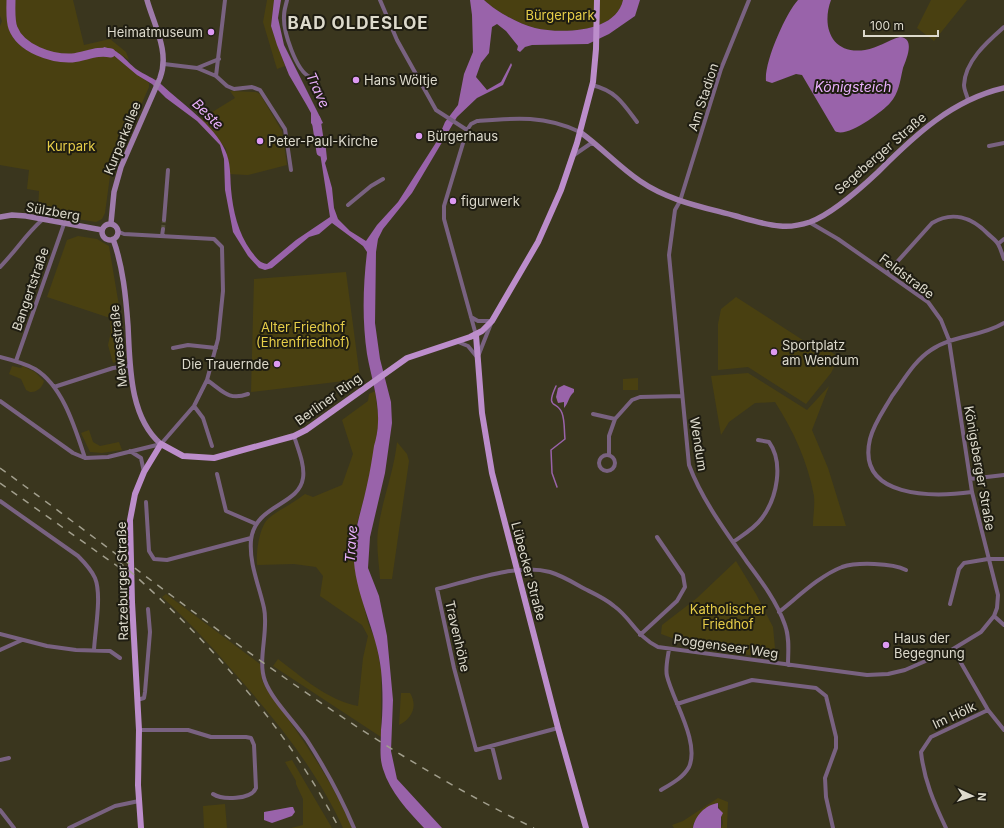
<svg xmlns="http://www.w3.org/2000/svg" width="1004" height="828" font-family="Inter,sans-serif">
  <rect width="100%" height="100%" fill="#3a361e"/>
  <path fill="#494011" d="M0 0H73L84 45 110 39 126 52 129 60 117 52 101 51 112 54 149 83V87L110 176 105 213 102 219 96 222 38 213 39 191 27 189 29 170 0 165V26L2 21 0 16Z
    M267 0H274L271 26 285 66 277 69 263 22Z
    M484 0H623C616 33 561 34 535 28 518 24 496 11 484 0Z
    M931 0H967L934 41 917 28Z
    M230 91 256 92 260 94 282 131 287 165 248 175 228 174 226 149 201 119 235 98Z
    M78 236 97 239 109 246 121 318 124 359 113 363 108 345 111 332 110 318 47 297 67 240Z
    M346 272 360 378 336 382 251 392 254 279Z
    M736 297 812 346 815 342 839 357 831 373 806 404 748 367 718 370V324L721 309Z
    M12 366 21 368 23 366 35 372 44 381C43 387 36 393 30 392L26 390 21 379 9 374Z
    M748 373 807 410 829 386 812 430 828 468 846 526H813C813 517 815 505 814 496 808 462 793 430 775 402L755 403 729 422 721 435 711 376Z
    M638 378V390H623V379Z
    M375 391 379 423 368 484 357 523 355 569 368 623 376 642 381 670V737L273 666 278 659C302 677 327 700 358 706L363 658 368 636 362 625 320 596 323 576 316 567 294 564 257 565C256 553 259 526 269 518 280 509 294 503 305 494L313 497 342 485 353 454 342 420 368 401 369 394Z
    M89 430 93 442 100 446 119 442 122 450 102 453 90 452 81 433Z
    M397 442 407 454 409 461 392 579H380C379 563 376 546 378 530 382 500 394 472 397 442Z
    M736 561 756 594 773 627 776 659 697 647 661 634 662 625 697 598Z
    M166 594 260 664 262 680 266 688C298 733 331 777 352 828H343C319 775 283 729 245 685 219 655 192 624 162 597Z
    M401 693H410C418 706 412 719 399 725Z
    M292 760 332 828H291L303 825V799L296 784V781L285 762Z
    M718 798 728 802 727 828H721L723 823 718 803 693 824V828H674L672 825 683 821Z
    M225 804 227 828H204L203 806Z"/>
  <path fill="#9963aa" d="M274 0H281L278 18 284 45 323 123 319 125 320 130H316L311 123V113L306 104 289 75 277 45 271 26Z
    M470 0H484C496 11 518 24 535 28 561 34 616 33 623 0H640L635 16 609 34 588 44 532 45 525 47 520 52 517 50 518 46 506 31 497 24 492 27 489 53 481 63 476 77 487 90 501 82 511 63 512 65 503 85 477 98 457 117 412 193 383 229 378 239 376 252 375 323 380 359 391 402 392 423 385 473 370 537 368 568 379 596 387 636 393 700 391 751 397 779 442 828H424C408 811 390 792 383 769 379 757 381 743 381 730 383 711 383 690 381 670 377 628 350 588 354 544 356 524 363 505 367 485 370 472 372 459 374 446 376 439 378 430 378 422 379 399 371 377 367 354 362 320 363 286 367 252L363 246 332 223 319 234 309 237 272 268 265 270 259 268 248 256 233 232 225 190 224 159 220 145 197 121 166 98 152 84 137 75 112 54 101 51 104 47C120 50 125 60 136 69 144 75 155 78 162 85 180 102 215 126 225 150 231 163 230 175 231 189 233 211 238 233 251 251 256 257 259 263 267 264L296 240 330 217 318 140H325L327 159 325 163 332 188 334 208 338 219 350 231 366 241 377 225 398 202 437 141 445 122 458 105 464 74 473 52 472 15Z
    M798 0H831C821 27 832 55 865 50 878 48 888 40 900 37 916 38 906 60 903 68 900 81 899 93 890 103 882 112 846 139 835 131L802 75 796 74 772 83 766 81C764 62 786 13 798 0Z
    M564 385 574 389V392C568 397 569 403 564 408V402L558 403 556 397 558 388Z
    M718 803V808L723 813 721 817V828H693C695 816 705 805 718 803Z
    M291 807H293L295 812 292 816 272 823 264 820V812Z"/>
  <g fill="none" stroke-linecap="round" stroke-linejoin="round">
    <path stroke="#9963aa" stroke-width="1.5" d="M556 386C545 410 557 400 562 413 565 421 564 431 565 439L551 450 552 473 557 487"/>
    <path stroke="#9963aa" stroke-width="9" d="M11 0C11 8 10 20 13 28 21 49 52 59 72 58 87 56 97 50 111 53
      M316 119 321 152"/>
    <path stroke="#524f38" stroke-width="4" stroke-dasharray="4 2" stroke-linecap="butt" d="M163 229 164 220"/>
    <path stroke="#796281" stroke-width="4" d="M287 0C286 5 284 10 284 16 283 31 296 71 310 77
      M380 0 397 40 436 110 467 130
      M749 0 721 69 680 201 675 210 669 255 689 465C702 500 726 532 747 562 762 582 777 602 785 625 790 638 788 652 788 665
      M164 64 197 68 216 76 227 86 234 89 252 87 260 90 285 129 291 170
      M197 68 219 59
      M216 76 225 0
      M592 85C616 91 623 103 637 122
      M968 100C967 95 964 90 964 85 965 61 987 42 1004 27
      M989 146 1004 143
      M574 155 590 144H595
      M348 205 371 186 383 179
      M164 220 168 170
      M162 236 163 229
      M998 244 1004 239
      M0 267C15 252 26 234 42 220
      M888 272 932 223C952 211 971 217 987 233 991 237 996 240 998 244 1001 249 1002 254 1004 259
      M471 317 478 321H492L479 354
      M476 335 444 219V206L467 130 471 124 477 121C514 118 544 115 580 132
      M458 342 468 346 477 357
      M173 348 188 345 216 348
      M0 357C12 360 24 363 35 369 63 386 75 428 85 458
      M16 361 64 224
      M207 380C223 391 228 401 248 394
      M54 387 113 368 129 366
      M0 401 73 453 85 458 108 457 161 444 194 406 207 380 218 339 223 291 222 247 214 239 124 234 119 232
      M194 406 203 418 212 446
      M593 414 615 419
      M294 436C298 449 305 465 303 478 299 506 255 504 251 540 249 564 259 585 264 608 269 631 257 660 265 681 272 700 295 722 307 740 325 768 341 797 354 828
      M130 451 141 458 144 472
      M599 463a8 8 0 1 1 16 0a8 8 0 1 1-16 0Z
      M609 455V436L615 419 632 400 640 397 682 396
      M217 474 226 511 256 524
      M970 479 1004 475
      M972 492C934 497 856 499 870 439 874 423 884 410 892 396 904 380 914 361 931 350 953 335 981 337 1004 323
      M0 501 78 556C85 563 91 569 95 578 102 595 95 630 94 650
      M146 502 149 551 154 559 167 560 251 538
      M733 542C743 535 755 528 762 518 777 498 784 463 769 442L758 440
      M950 604 959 569 964 563 988 559H1004
      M779 612C798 597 819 576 842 567 857 562 892 563 906 570
      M994 616 1004 625
      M0 634 47 646 76 650 110 651 120 658
      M640 635 677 601 685 587 683 575 657 537
      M953 649 988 710 1004 730
      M0 650 22 640
      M137 700 144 698 145 692 150 632 148 609
      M677 704 752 680 816 688 826 696 836 737V748L825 778 826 797 833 828
      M558 728 476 750 454 668 437 589C470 581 516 563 550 572 563 576 574 583 585 589 595 594 606 599 614 606 632 619 636 636 658 647L867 675 888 674 905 670 953 649 981 632 994 616 997 608 998 595 972 492 949 340 941 320 928 302 838 239 809 222
      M139 730H188L211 737H246L251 738 254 745 256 788C251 800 222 800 213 794
      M492 746 500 778
      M0 760 9 758
      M661 790C671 784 683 778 689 767 700 742 673 701 667 676 665 668 668 657 669 649
      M0 810 14 828
      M69 828 115 806 139 801
      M946 828C934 803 924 780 921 752L931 737 988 710"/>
    <path stroke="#9f7bab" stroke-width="5.5" d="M580 132C601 147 619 167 640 181 669 201 703 207 736 216 750 220 766 225 780 226 790 227 801 225 810 222 832 214 861 188 878 172 915 135 952 100 1004 88
      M0 217 12 215 26 216 102 230
      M111 223 114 192 121 167 160 78C170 52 154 25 147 0
      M102 232a8 8 0 1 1 16 0a8 8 0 1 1-16 0Z
      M113 239C123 266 126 298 128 326 130 364 129 417 161 444"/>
    <path stroke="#bc8dcb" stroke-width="6" d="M476 335 482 413 492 473 558 728 586 828
      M141 828 138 785 139 730 132 602 130 520 135 494 144 472 161 444 183 456 214 458 294 436 306 430 407 358 470 337 482 331 492 321 538 242 561 190 577 143 593 82 596 49 597 0"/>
    <path stroke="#a19e8c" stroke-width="1.5" stroke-dasharray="7 7" stroke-linecap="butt" d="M0 468C174 594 340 734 534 828
      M0 483 120 568
      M118 561C143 582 166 604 189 627 248 687 300 753 339 828"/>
  </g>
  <g fill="#dd99f3" stroke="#1f1d12" stroke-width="1.5">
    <circle cx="211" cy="32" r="4"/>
    <circle cx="356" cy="80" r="4"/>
    <circle cx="419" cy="136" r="4"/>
    <circle cx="260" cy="141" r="4"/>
    <circle cx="453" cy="201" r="4"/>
    <circle cx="774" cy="352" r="4"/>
    <circle cx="277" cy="364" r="4"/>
    <circle cx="886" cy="645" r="4"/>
  </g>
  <g text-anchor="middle" stroke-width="4" stroke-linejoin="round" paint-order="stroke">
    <g font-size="13" fill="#e6cd48" stroke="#1f1d12">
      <text x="560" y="20">Bürgerpark</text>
      <text x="71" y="151">Kurpark</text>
      <text x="303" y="332">Alter Friedhof<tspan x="303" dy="15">(Ehrenfriedhof)</tspan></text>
      <text x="728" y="614">Katholischer<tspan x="728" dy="15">Friedhof</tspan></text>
    </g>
    <g font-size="13" fill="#dddacc" stroke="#1f1d12" text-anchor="start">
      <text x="203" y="37" text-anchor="end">Heimatmuseum</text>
      <text x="364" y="85">Hans Wöltje</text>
      <text x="427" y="141">Bürgerhaus</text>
      <text x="268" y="146">Peter-Paul-Kirche</text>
      <text x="461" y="206">figurwerk</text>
      <text x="782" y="350">Sportplatz<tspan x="782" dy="15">am Wendum</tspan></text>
      <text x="269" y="369" text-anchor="end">Die Trauernde</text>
      <text x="894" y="643">Haus der<tspan x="894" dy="15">Begegnung</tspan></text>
    </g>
    <g font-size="13" fill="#dddacc" stroke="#1f1d12">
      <text transform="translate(703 97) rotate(-72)" y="5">Am Stadion</text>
      <text transform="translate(122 138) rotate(-68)" y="5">Kurparkallee</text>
      <text transform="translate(880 153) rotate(-41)" y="5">Segeberger Straße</text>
      <text transform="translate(53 211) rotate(10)" y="5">Sülzberg</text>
      <text transform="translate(907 276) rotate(37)" y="5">Feldstraße</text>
      <text transform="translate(30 289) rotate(-71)" y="5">Bangertstraße</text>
      <text transform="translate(118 346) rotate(-96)" y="5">Mewesstraße</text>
      <text transform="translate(328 399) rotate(-36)" y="5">Berliner Ring</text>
      <text transform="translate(699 444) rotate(81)" y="5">Wendum</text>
      <text transform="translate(980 468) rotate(80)" y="5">Königsberger Straße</text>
      <text transform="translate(529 571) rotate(75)" y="5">Lübecker Straße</text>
      <text transform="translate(122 581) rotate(-91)" y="5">Ratzeburger Straße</text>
      <text transform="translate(458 636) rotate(77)" y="5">Travenhöhe</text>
      <text transform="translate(726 646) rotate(8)" y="5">Poggenseer Weg</text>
      <text transform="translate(954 715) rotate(-25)" y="5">Im Hölk</text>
    </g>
    <g font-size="14" font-style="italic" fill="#e8affb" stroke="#1f1d12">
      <text x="853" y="92">Königsteich</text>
      <text transform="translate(318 90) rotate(66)" y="5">Trave</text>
      <text transform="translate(208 114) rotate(44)" y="5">Beste</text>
      <text transform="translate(351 544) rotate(-86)" y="5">Trave</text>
    </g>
    <g font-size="17" font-weight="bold" letter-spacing="1" fill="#dddacc" stroke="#1f1d12">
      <text x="358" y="29">BAD OLDESLOE</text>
    </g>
  </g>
  <g transform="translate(972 796) rotate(94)" stroke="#1f1d12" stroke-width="3" paint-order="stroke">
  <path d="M0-3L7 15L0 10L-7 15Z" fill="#dddacc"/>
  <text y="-6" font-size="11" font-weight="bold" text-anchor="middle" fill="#dddacc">N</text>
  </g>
  <path d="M864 30v6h74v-6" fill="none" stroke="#dddacc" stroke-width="2"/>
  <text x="870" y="30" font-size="12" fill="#dddacc" stroke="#1f1d12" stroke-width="3" paint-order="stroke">100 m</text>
</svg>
